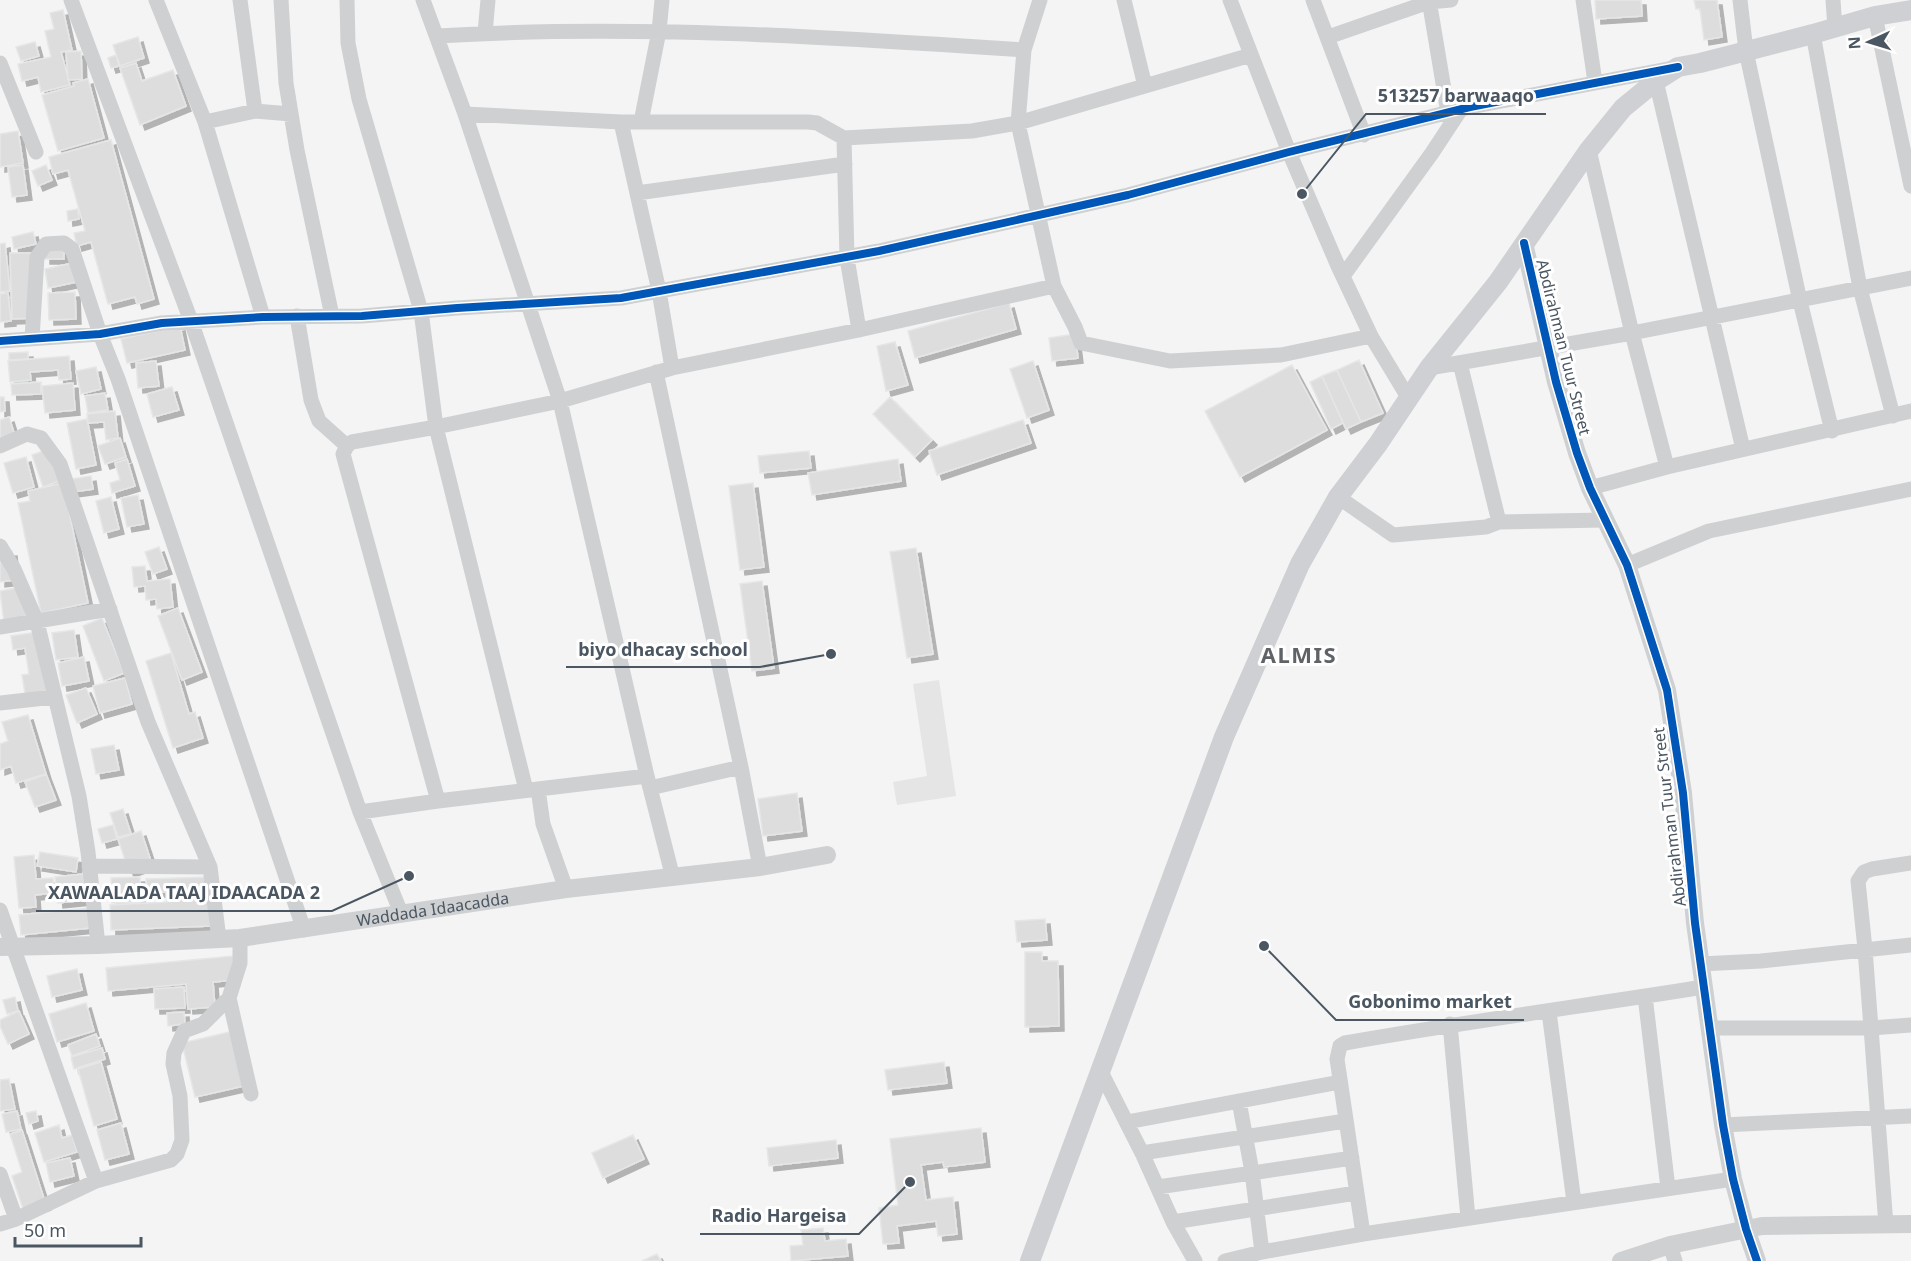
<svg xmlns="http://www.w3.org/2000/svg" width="1911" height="1261" font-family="'Noto Sans',sans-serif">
  <defs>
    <filter id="shadow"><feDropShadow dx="5" dy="5" stdDeviation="0" flood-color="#0004"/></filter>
  </defs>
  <rect width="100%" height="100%" fill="#f4f4f4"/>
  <path fill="#e6e5e6" d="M939 680 956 796 897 805 893 782 927 776 913 684Z"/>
  <path fill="#ddddde" stroke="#e5e6e7" stroke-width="1.5" filter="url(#shadow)" d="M1595 0H1641L1642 16 1596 19Z
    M1694 0H1717L1722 37 1704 40 1700 9H1696Z
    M63 10 72 50 61 52 70 85 41 92 38 77 22 81 18 64 51 57 45 31 54 29 50 13Z
    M138 37 144 58 120 66 113 45Z
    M35 42 39 56 21 61 16 47Z
    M81 51 82 79 68 80 66 52Z
    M116 55 119 66 111 68 108 58Z
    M136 63 142 81 173 70 186 106 140 125 120 68Z
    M88 79 104 138 58 151 42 95 74 86 73 83Z
    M18 131 23 163 0 167V134Z
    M111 140 154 299 137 304 135 297 108 304 91 242 77 246 74 233 85 231 68 170 53 174 49 157Z
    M23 165 27 195 12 197 8 167Z
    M46 165 52 180 38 186 32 171Z
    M78 209 79 219 68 221 67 211Z
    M33 232 36 244 14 249 12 237Z
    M5 243 10 291 0 292V244Z
    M64 249V259H45V250Z
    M10 253H32L34 318 12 319Z
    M73 263 77 282 48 288 45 269Z
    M75 292 76 319 49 320 48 293Z
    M8 293 11 321 0 322V294Z
    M1009 303 1016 329 915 358 908 331Z
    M180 326 185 350 127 363 121 339Z
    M1075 334 1078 358 1052 361 1049 338Z
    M895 342 908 385 886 391 877 346Z
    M28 352V359L9 360V353Z
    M69 356 71 379 59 380 58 370 30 372 31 380 10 382 8 361Z
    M1359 360 1383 413 1361 422 1337 370Z
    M156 361 159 386 138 388 136 363Z
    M1033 361 1049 410 1027 418 1010 369Z
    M1292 365 1327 430 1240 477 1205 411Z
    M96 367 101 389 81 394 76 371Z
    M1337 370 1361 422 1346 429 1322 376Z
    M1322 376 1343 423 1331 429 1310 382Z
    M41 382V394L12 395 11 384Z
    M73 383 75 410 45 413 42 386Z
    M172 387 179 410 153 417 147 394Z
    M105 393 108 410 88 413 85 396Z
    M0 397H4L5 411 0 412Z
    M890 397 932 440 915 457 873 414Z
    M115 411 118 438 106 440 104 422 88 423 87 414Z
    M9 417 15 436 0 441V420Z
    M87 419 96 465 76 469 67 423Z
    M1023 420 1031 443 937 475 929 451Z
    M120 438 126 457 105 464 98 446Z
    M51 448 62 480 43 487 32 455Z
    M809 451 811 468 760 473 758 456Z
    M26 457 34 487 13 493 4 463Z
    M127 459 135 486 112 493 110 483 120 480 115 463Z
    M898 459 901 481 812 495 808 473Z
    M91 476 93 489 73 492 72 479Z
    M63 483 88 603 41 613 18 503 30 501 28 491Z
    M753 483 764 567 740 570 729 486Z
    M138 495 144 524 127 527 121 498Z
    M111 497 119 529 104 533 96 501Z
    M159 547 167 569 153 574 145 552Z
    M916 548 933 654 907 658 890 552Z
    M12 551 15 580 0 582V552Z
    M145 566 147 581 170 579 173 607 157 609 156 599 146 600 145 586 134 587 132 567Z
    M762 581 774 668 752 671 740 584Z
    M21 587 27 619 4 623 0 591Z
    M178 608 202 672 182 680 158 616Z
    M102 618 124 673 104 681 83 626Z
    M74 630 78 657 56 660 52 633Z
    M37 632 47 696 26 700 22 675 29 674 25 648 13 650 11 636Z
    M171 653 189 714 195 712 203 738 173 748 146 661Z
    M84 657 89 681 62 686 58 663Z
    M125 678 132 704 100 713 93 686Z
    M86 688 97 714 77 723 66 695Z
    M28 715 46 774 16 783 11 766 0 770V744L8 741 2 722Z
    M114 745 119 770 96 774 91 749Z
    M46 774 56 800 35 807 25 782Z
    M797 793 802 831 763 836 758 799Z
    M123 809 131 834 118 837 110 813Z
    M113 825 117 839 102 843 98 829Z
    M141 831 152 864 129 872 118 839Z
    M40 852 78 858 76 872 37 866Z
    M34 855 36 879 53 878 54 893 35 895 36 907 19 908 14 857Z
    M83 874 86 900 58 903 55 877Z
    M140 877V902L112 903 111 878Z
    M208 877 210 926 111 930 110 905 167 902 166 892H147L146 879Z
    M88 908 90 928 21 935 19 915Z
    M1045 919 1047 940 1017 942 1015 921Z
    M1025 952H1042V961H1058L1059 1026 1025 1027Z
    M233 956 235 980 213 982 215 1007 188 1009 186 984 108 991 106 968Z
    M77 969 82 990 52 997 47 976Z
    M184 987 185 1008 155 1009 154 989Z
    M15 997 18 1011 7 1014 3 1000Z
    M86 1003 94 1031 57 1042 49 1014Z
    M19 1011 29 1034 8 1044 0 1026V1020Z
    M184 1012 185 1024 168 1026 167 1013Z
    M238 1030 244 1086 195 1097 182 1043Z
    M96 1034 100 1046 72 1056 68 1045Z
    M102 1048 105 1059 74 1069 71 1057Z
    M101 1062 117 1119 94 1126 78 1069Z
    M944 1062 947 1083 888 1090 885 1070Z
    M9 1079 15 1109 0 1111V1080Z
    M17 1111 21 1129 6 1132 2 1114Z
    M36 1111 38 1121 29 1124 26 1113Z
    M121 1123 129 1154 105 1160 97 1130Z
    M59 1125 62 1138 72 1135 77 1152 44 1162 35 1133Z
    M981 1128 985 1162 944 1167 943 1162 921 1165 926 1200 953 1197 957 1234 938 1236 936 1221 897 1226 899 1243 883 1244 879 1208 898 1205 890 1139Z
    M22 1130 46 1205 24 1212 12 1176 22 1172 10 1134Z
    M633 1135 644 1159 603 1178 592 1153Z
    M836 1140 838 1158 769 1166 767 1148Z
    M70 1158 74 1176 50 1182 46 1163Z
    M823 1228 825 1241 846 1239 848 1256 791 1261 790 1246 803 1245 801 1230Z
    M657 1254 661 1261H642Z"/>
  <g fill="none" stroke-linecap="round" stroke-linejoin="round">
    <path stroke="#ced0d2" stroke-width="15" d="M71 0 191 321 360 812 401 913
      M156 0 205 122 263 317
      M240 0 255 111
      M281 0 286 83 297 150 332 316
      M347 0 348 43 359 99 421 311 436 427 526 790
      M423 0 465 114 560 401 647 776 673 878
      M1040 0 1024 50 1018 123 1054 286 1075 327 1081 343 1170 361 1281 355 1371 336
      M1124 0 1145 86
      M1230 0 1289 152 1338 266 1371 336 1409 399
      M1313 0 1364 135
      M1429 0 1448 113
      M1583 0 1595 82
      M1740 0 1746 51 1800 301 1832 431
      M1833 0 1835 28
      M1875 16 1911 186
      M485 33 488 0
      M1813 34 1860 288 1893 416
      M437 36C632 24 829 37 1024 50
      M1328 37 1429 2 1451 0
      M0 63 36 152
      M1656 81 1743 449
      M465 114 621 122H808L817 123 844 138 972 131 1018 123 1251 55
      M205 122 255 111 291 114
      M621 122 659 291 672 368
      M641 122 659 31 662 0
      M844 138 847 258 859 330
      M1589 150 1632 333 1667 467
      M637 193 845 164
      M1343 276 1432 153 1461 109
      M297 316 311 400 319 421 347 446
      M32 339 37 257 46 244 64 243 72 249 100 334 118 379 304 930
      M0 341 100 334 162 323 263 317 362 316 457 308 621 298 879 251 1128 195 1289 152 1470 107 1673 68
      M1460 363 1499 522
      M1429 368 1632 333 1911 278
      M656 372 741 767 760 867
      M0 446 27 434 41 438 60 464 148 722 210 867 219 939
      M1590 488 1667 467 1911 411
      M1338 497 1393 535 1486 527 1499 522 1605 520
      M0 546 14 569 37 622 79 796 88 852 98 945
      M1627 565 1709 531 1911 489
      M0 627 110 609
      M0 703 54 697
      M650 788 741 767
      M538 789 543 824 566 889
      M438 801 343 454 347 446 352 442 436 427 560 401 672 368 859 330 1054 286
      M360 812 438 801 647 776
      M89 866 210 867
      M0 910 96 1181
      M1700 964 1761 961 1911 945
      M1645 996 1668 1188
      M229 998 251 1094
      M1549 1012 1574 1202
      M1450 1024 1468 1218
      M1711 1028H1871L1911 1025
      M1100 1070 1142 1153 1173 1222 1195 1261
      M1239 1101 1252 1172 1262 1252
      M1127 1122 1340 1082
      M1723 1125 1911 1116
      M1142 1153 1345 1121
      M0 1174 16 1219
      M1158 1187 1352 1158
      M1173 1222 1356 1193
      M0 1224 16 1219 96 1181 171 1160 177 1154 182 1140 180 1096 173 1064 174 1053 184 1031 203 1024 229 998 240 963V938
      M1886 1225 1865 949 1858 881 1864 872 1872 869 1911 863
      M1363 1234 1337 1059 1340 1046 1345 1043C1464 1022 1584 1006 1704 987
      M1670 1245 1675 1261
      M1225 1261 1262 1252 1363 1234 1733 1179"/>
    <g stroke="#ced0d2" stroke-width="18">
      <path d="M1524 243 1556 382 1577 453 1590 488 1627 565 1667 690 1683 793 1695 923 1723 1125 1733 1179 1746 1229 1757 1261"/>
      <path id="s1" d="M0 947 98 945 240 938 566 889 760 867 827 855"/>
      <path d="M1621 1261 1670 1245 1762 1226 1911 1224"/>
    </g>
    <path stroke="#ced0d4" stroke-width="20" d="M1030 1261 1224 737 1300 564 1338 497 1378 444 1429 368 1498 282 1589 150 1623 108 1656 81 1678 67 1700 63 1813 34 1875 16 1911 10"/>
    <defs>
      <path id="cycleway" d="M1524 243 1556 382 1577 453 1590 488 1627 565 1667 690 1683 793 1695 923 1723 1125 1733 1179 1746 1229 1757 1261
        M0 341 100 334 162 323 263 317 362 316 457 308 621 298 879 251 1128 195 1289 152 1470 107 1678 67"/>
    </defs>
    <use href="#cycleway" stroke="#fff" stroke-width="11"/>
    <use href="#cycleway" stroke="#0057b8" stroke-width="8"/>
  </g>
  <g text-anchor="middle" stroke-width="6" stroke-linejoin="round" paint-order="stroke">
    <g font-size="16" fill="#4a5661" stroke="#fff">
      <text transform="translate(1564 347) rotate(76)" y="6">Abdirahman Tuur Street</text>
      <text transform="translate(1669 817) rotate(-97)" y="6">Abdirahman Tuur Street</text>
      <text dy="6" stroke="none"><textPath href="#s1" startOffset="435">Waddada Idaacadda</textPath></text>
    </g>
    <g font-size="22" font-weight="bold" letter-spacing="1.5" fill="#5f6368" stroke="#fff">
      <text x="1299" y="663">ALMIS</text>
    </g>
  </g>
  <path fill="none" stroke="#4a5661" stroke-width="2" d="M1302 194L1366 114H1546M831 654L760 667H566M409 876L332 911H36M1264 946L1336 1020H1524M910 1182L859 1234H700"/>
  <g fill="#4a5661" stroke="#fff" stroke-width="2">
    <circle cx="1302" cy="194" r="6"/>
    <circle cx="831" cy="654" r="6"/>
    <circle cx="409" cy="876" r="6"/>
    <circle cx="1264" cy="946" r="6"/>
    <circle cx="910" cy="1182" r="6"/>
  </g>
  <g font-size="18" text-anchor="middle" font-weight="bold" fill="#4a5661" stroke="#fff" stroke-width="6" stroke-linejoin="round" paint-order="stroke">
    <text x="1456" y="102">513257 barwaaqo</text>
    <text x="663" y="656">biyo dhacay school</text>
    <text x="184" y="899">XAWAALADA TAAJ IDAACADA 2</text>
    <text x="1430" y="1008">Gobonimo market</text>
    <text x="779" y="1222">Radio Hargeisa</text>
  </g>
  <g transform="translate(1869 42) rotate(266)" stroke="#ffffff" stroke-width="4.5" paint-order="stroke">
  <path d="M0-4.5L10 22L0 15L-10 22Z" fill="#4a5661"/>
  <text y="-9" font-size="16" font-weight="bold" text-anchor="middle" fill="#4a5661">N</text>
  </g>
  <path d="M15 1237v9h126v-9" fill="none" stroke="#4a5661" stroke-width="3"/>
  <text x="24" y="1237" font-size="18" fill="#4a5661" stroke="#ffffff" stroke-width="4.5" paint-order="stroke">50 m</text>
</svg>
